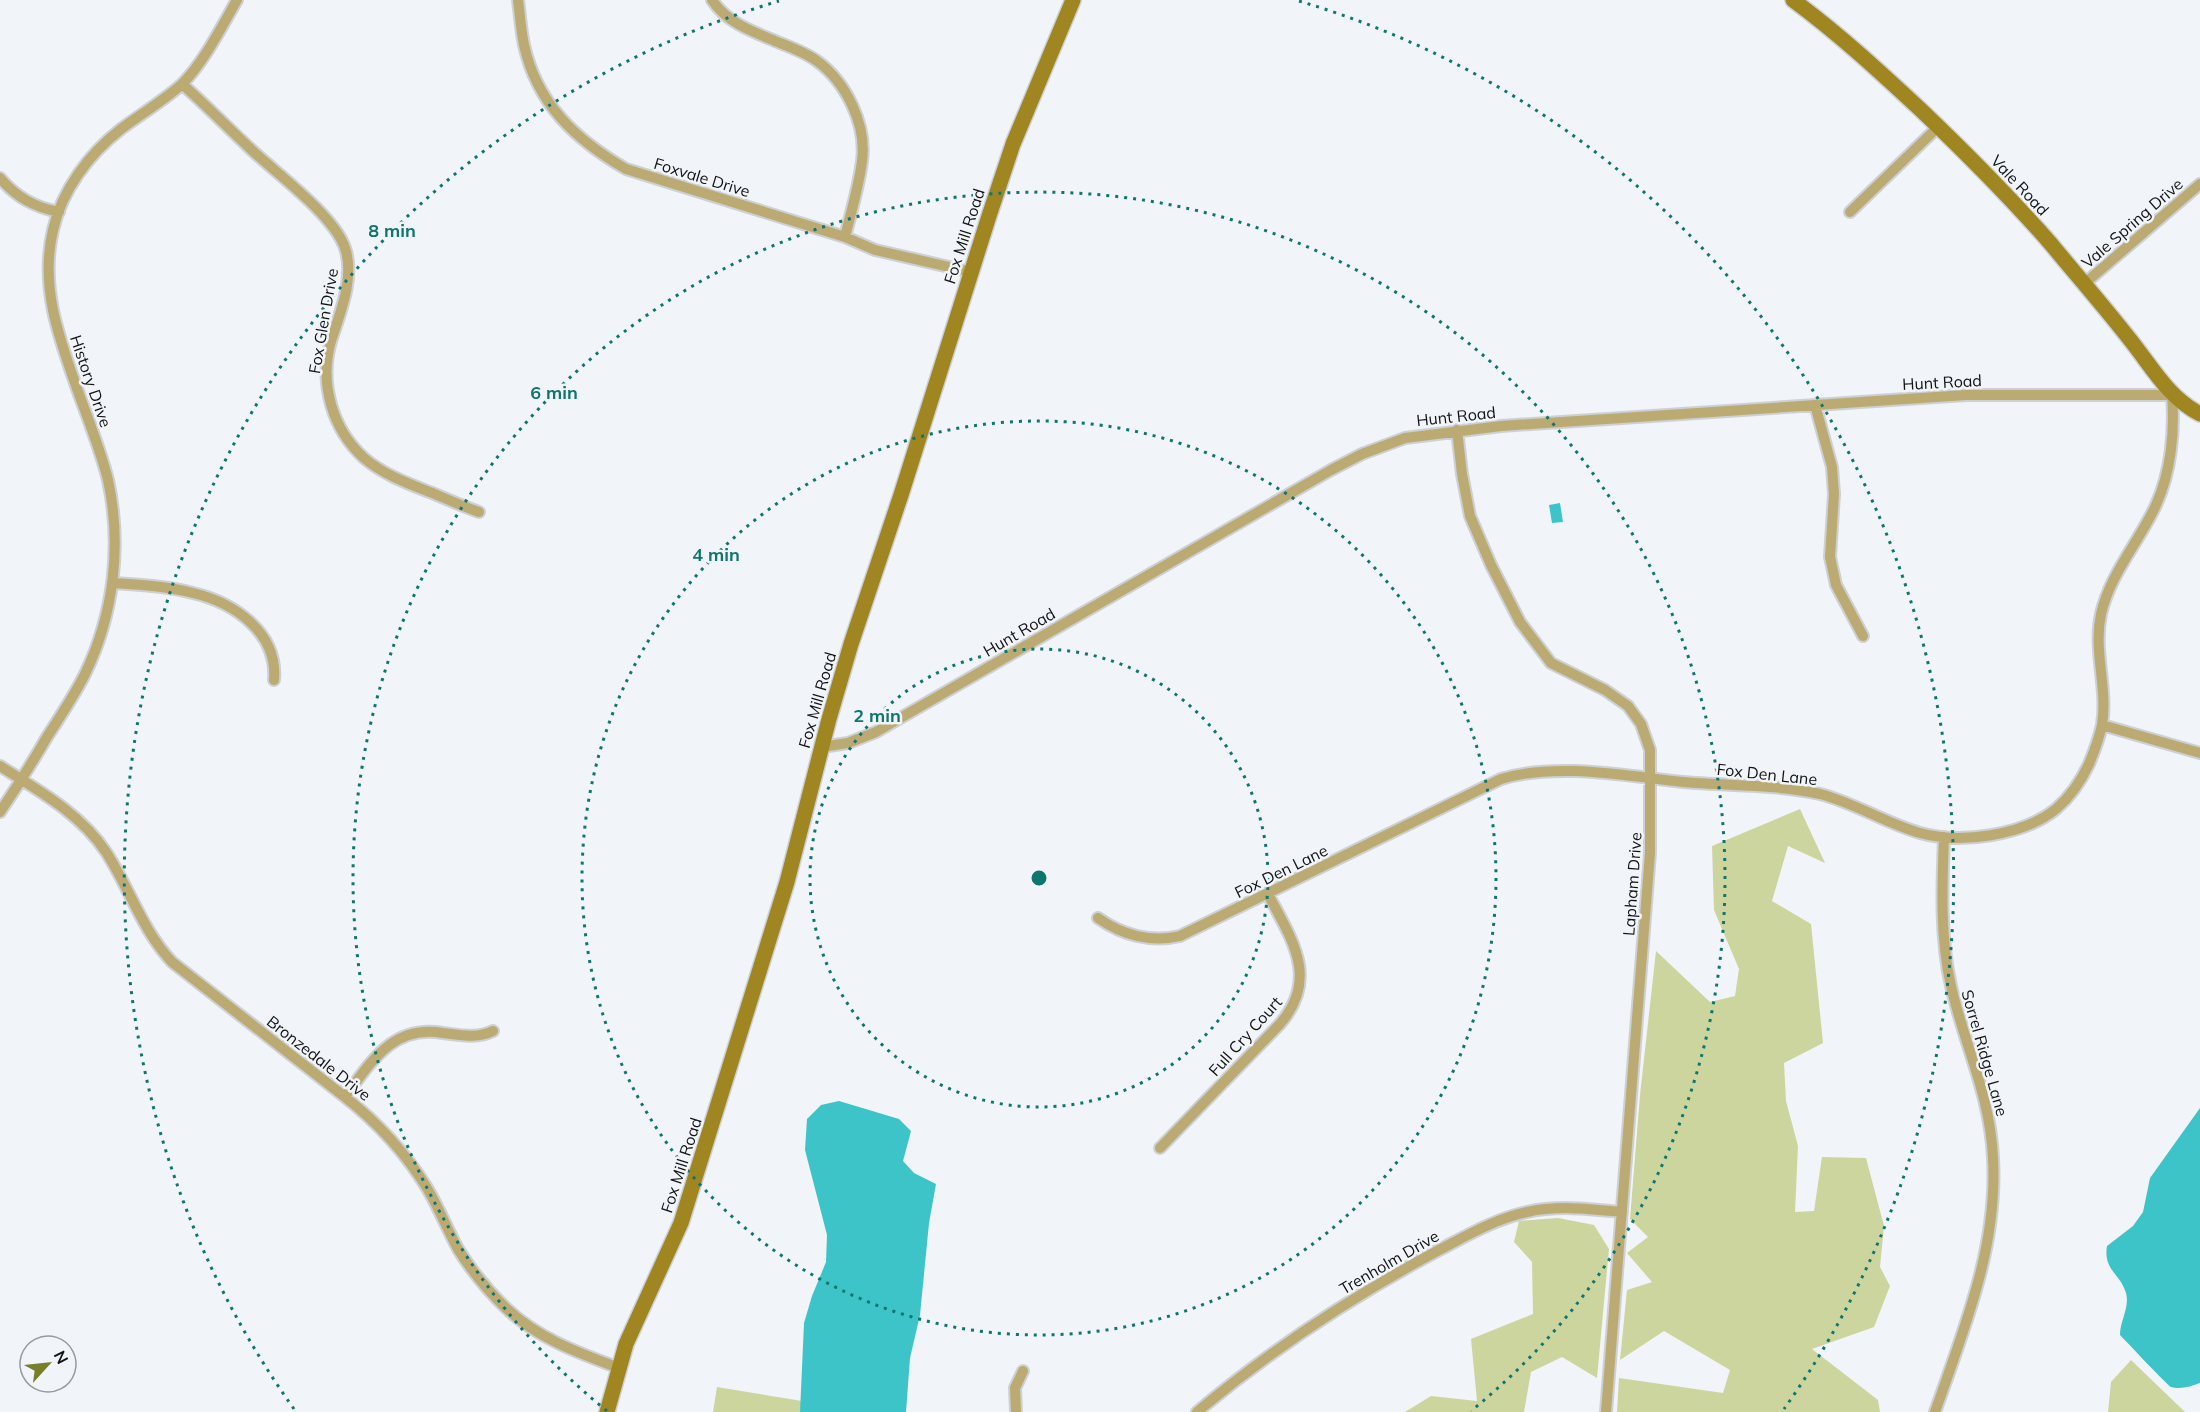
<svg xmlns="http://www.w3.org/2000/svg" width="2200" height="1412" font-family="Mulish,sans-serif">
  <rect width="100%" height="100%" fill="#f1f4f8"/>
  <path fill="#cdd59f" d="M1800 809 1825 863 1788 846 1772 901 1811 924 1823 1043 1784 1063 1786 1101 1798 1146 1795 1212 1814 1211 1822 1157 1866 1158 1884 1226 1880 1267 1890 1286 1874 1327 1812 1349 1878 1400 1880 1412H1617L1619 1378 1723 1393 1730 1370 1664 1331 1620 1360 1627 1290 1652 1282 1627 1253 1648 1237 1630 1219 1640 1095 1656 951 1710 1002 1735 996 1739 969 1714 910 1712 846Z
    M1558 1218 1594 1225 1609 1249 1597 1378 1562 1357 1531 1372 1524 1412H1405L1431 1396 1477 1401 1471 1339 1533 1314 1532 1262 1514 1242 1519 1221Z
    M2131 1360 2185 1412H2108L2111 1382Z
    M717 1387 802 1401 800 1412H713Z"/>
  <path fill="#3dc4c9" d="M1560 503 1563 522 1552 523 1549 505Z
    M839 1101 899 1119 911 1131 903 1161 914 1173 936 1184 929 1223 920 1315 910 1358 906 1412H800L804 1323 812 1296 826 1262 827 1235 805 1150 807 1119 821 1105Z
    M2200 1108V1383C2191 1386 2181 1390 2171 1387 2167 1385 2127 1342 2120 1335 2120 1321 2130 1307 2126 1293 2120 1273 2103 1270 2107 1246L2133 1226 2143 1212 2150 1178Z"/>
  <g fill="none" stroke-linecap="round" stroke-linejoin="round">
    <defs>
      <path id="minor" d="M518 0C520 15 521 31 524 45 537 104 576 140 626 169L845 237 875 250 971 272
        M712 0C728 24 754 32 780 43 793 48 806 53 817 61 846 82 867 125 862 161 859 186 851 212 845 237
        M182 84C207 106 230 130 255 153 280 176 334 216 345 248 355 278 340 313 331 341 319 383 332 429 364 458 385 476 412 485 437 495 451 501 465 507 479 512
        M0 178C16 197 34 207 59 212
        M1850 212 1938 127
        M2084 284 2200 184
        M1815 405 1832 467 1834 494 1830 557 1836 585 1863 636
        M1457 430 1462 474 1470 516 1491 565 1520 622 1551 663 1605 690 1628 706 1641 724 1650 750V853L1606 1412
        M113 583C140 585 167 586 193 593 235 603 278 633 274 680
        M2102 725 2200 753
        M822 747 848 743 876 732 1331 470 1362 454 1405 438 1501 426 1966 395H2172C2175 431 2171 472 2156 505 2139 542 2110 574 2101 614 2093 651 2108 688 2102 725 2099 739 2094 752 2089 764 2081 781 2070 797 2056 809 2023 836 1960 844 1920 833 1885 823 1855 803 1820 794 1776 784 1728 786 1683 782 1627 776 1556 762 1501 779L1180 936C1151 943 1122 935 1098 918
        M0 766C38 790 81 814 106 852 130 889 142 930 172 962L345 1097C378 1123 405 1152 427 1188 439 1208 447 1229 458 1249 471 1270 489 1292 507 1309 539 1339 579 1353 619 1368
        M0 812C17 787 32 763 47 737 60 717 74 696 85 674 114 614 122 545 108 480 101 452 90 424 80 397 61 343 39 289 53 230 62 190 89 154 121 129 141 114 163 101 181 85 203 64 222 26 237 0
        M345 1097C371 1062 393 1024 443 1033 461 1035 476 1039 493 1031
        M1160 1148 1279 1025C1320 979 1292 940 1268 894
        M1016 1412 1015 1388 1023 1371
        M1197 1412C1272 1349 1353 1296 1439 1250 1468 1235 1495 1219 1527 1212 1558 1205 1591 1209 1622 1212
        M1935 1412C1964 1329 1998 1247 1993 1158 1990 1094 1965 1047 1951 986 1940 938 1942 887 1944 837"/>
      <path id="secondary" d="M1793 0C1839 34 1879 71 1921 110 1966 153 2010 197 2051 244 2079 278 2108 311 2135 346 2155 372 2170 398 2200 414
        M607 1412 626 1344 681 1223 787 882 829 719 851 644 901 495 989 216 1013 144 1073 0"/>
    </defs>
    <use href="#minor" stroke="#cdd0d4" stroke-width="14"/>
    <use href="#secondary" stroke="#cdd0d4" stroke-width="18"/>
    <use href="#minor" stroke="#bbab72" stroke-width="10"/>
    <use href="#secondary" stroke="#9f8621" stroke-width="15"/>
  </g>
  <g fill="none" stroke="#0f766e" stroke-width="3" stroke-dasharray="3 6">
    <circle cx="1039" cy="878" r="229"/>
    <circle cx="1039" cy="878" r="457"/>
    <path d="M607 1411A686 686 0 1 1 1471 1411"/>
    <path d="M294 1409A915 915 0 0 1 779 1M1299 1A915 915 0 0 1 1784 1409"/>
  </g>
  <g text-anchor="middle" stroke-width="5" stroke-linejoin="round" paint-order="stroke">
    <g font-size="16" fill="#111314" stroke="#f1f4f8">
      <text transform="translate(702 177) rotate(17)" y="6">Foxvale Drive</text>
      <text transform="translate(2020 185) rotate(47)" y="6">Vale Road</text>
      <text transform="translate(2132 223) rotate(-41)" y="6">Vale Spring Drive</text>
      <text transform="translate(964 236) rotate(-72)" y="6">Fox Mill Road</text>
      <text transform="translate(323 321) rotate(-80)" y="6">Fox Glen Drive</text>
      <text transform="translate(91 381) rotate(71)" y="6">History Drive</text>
      <text transform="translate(1942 382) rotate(-3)" y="6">Hunt Road</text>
      <text transform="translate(1456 416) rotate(-6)" y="6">Hunt Road</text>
      <text transform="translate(1019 632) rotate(-30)" y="6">Hunt Road</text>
      <text transform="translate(817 700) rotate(-74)" y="6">Fox Mill Road</text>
      <text transform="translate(1767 774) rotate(6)" y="6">Fox Den Lane</text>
      <text transform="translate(1281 871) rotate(-26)" y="6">Fox Den Lane</text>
      <text transform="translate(1632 884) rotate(-86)" y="6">Lapham Drive</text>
      <text transform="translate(1245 1036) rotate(-48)" y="6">Full Cry Court</text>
      <text transform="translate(1985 1053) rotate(74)" y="6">Sorrel Ridge Lane</text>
      <text transform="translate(319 1058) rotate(38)" y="6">Bronzedale Drive</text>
      <text transform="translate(681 1165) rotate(-72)" y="6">Fox Mill Road</text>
      <text transform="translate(1389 1262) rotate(-30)" y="6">Trenholm Drive</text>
    </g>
  </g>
  <circle cx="1039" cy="878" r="9" fill="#0f766e" stroke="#f1f4f8" stroke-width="3"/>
  <g font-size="18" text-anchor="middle" font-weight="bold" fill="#0f766e" stroke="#f1f4f8" stroke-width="5" stroke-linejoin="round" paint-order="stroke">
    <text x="392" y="237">8 min</text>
    <text x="554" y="399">6 min</text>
    <text x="716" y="561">4 min</text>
    <text x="877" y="722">2 min</text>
  </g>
  <g transform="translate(48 1364) rotate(63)"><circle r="28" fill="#f1f4f8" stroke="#979a9d" stroke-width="1.5"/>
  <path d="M0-4.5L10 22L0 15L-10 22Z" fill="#777f2b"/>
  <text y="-9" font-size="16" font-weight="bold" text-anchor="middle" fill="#111314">N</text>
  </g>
</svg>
